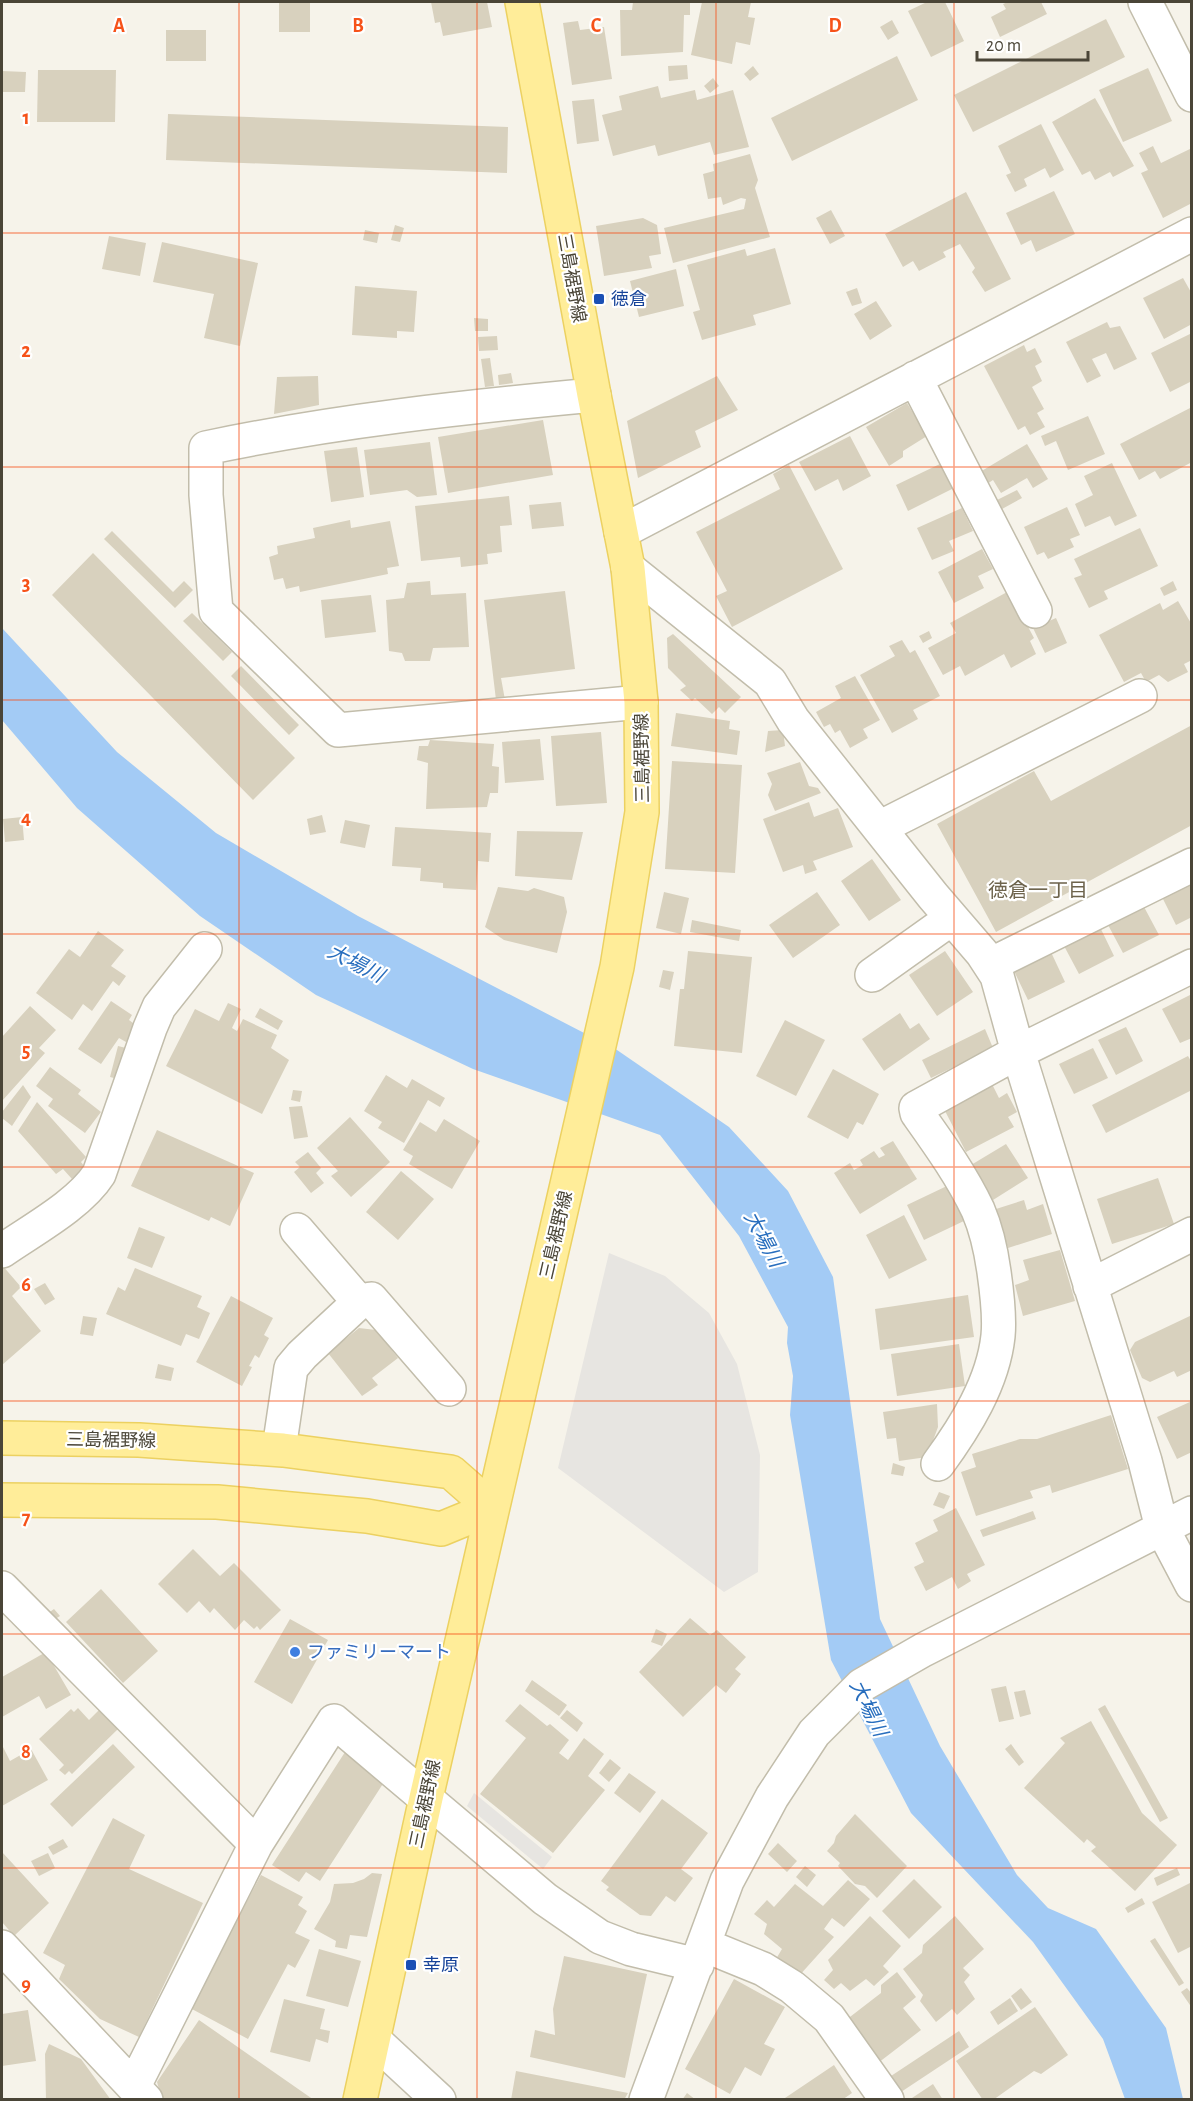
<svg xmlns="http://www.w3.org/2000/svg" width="1193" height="2101" font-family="'Alegreya Sans','Noto Sans JP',sans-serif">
  <rect width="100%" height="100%" fill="#f6f3ea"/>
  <path fill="#e7e5e1" d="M609 1253 665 1276 709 1313 737 1364 760 1455 758 1572 724 1592 558 1468Z
    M474 1793 552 1857 543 1869 467 1806Z"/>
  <path fill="#a3cbf5" d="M2 628 117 752 216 833 358 916 617 1050 729 1127 788 1191 833 1277 880 1619 940 1746 1017 1875 1048 1908 1096 1929 1166 2028 1183 2099H1125L1103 2039 1033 1942 911 1813 831 1660 790 1415 793 1376 787 1343 788 1327 739 1236 660 1135 473 1069 316 995 200 916 77 808 2 720Z"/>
  <path fill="#d8d1be" d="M279 2H310V32H279Z
    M431 2H487L492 27 443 36 440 22 435 23Z
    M633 2H690V15H684L683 52 621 56 620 10H632Z
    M702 2H751L748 17 755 18 750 45 736 42 732 64 691 55Z
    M927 2H945L964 41 931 57 908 11Z
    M1008 2H1041L1047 14 1000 37 991 17 1006 9 1003 4Z
    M1106 19 1125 57 973 132 954 95Z
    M892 20 899 33 888 40 880 27Z
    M578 21 580 30 604 27 612 79 572 85 563 23Z
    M166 30H206V61H166Z
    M897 56 918 100 792 161 771 118Z
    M687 65 688 79 669 81 668 66Z
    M753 66 759 74 750 81 744 74Z
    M1148 68 1172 121 1123 142 1099 90Z
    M38 70H116L115 122H37Z
    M2 71 26 72 25 92H2Z
    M713 78 719 86 710 93 704 86Z
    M658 86 661 98 695 90 697 100 733 90 749 147 714 155 710 142 658 156 655 145 613 156 602 115 622 110 619 96Z
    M1095 98 1134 166 1113 177 1110 172 1095 180 1090 171 1082 175 1052 122Z
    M594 99 599 141 577 144 572 101Z
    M168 114 508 127 507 173 166 160Z
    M1041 124 1064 170 1050 178 1045 168 1024 179 1027 186 1015 192 1006 175 1011 173 998 146Z
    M1153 146 1161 163 1192 148V203L1163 218 1141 173 1148 170 1139 153Z
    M750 154 758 180 755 188 770 237 673 263 664 228 744 209 746 199 741 198 723 205 721 197 708 199 703 174 714 171 713 164Z
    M1054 191 1075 234 1036 252 1031 240 1021 245 1006 213Z
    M966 192 1011 279 985 292 972 272 975 268 960 244 943 252 946 257 919 271 913 261 903 267 885 234Z
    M831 210 845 236 830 244 816 218Z
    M643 218 657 225 661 254 649 256 652 268 604 276 596 226Z
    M395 225 404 228 400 242 391 240Z
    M365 230 379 233 377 243 363 240Z
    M109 236 146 243 140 276 102 269Z
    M162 242 258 263 240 346 204 338 214 294 153 282Z
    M775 248 791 304 753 315 756 325 702 340 693 312 700 310 687 265 745 249 747 256Z
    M676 269 684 306 639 317 630 281Z
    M1183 278 1192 294V324L1164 339 1143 298Z
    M355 286 417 291 414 332 397 331V338L352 335Z
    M857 288 862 303 852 306 846 292Z
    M876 301 892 326 870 340 854 314Z
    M474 318 488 319V331H475Z
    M1107 322 1110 328 1120 326 1137 359 1114 370 1106 353 1092 359 1101 376 1087 383 1066 342Z
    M1192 333V381L1170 392 1151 353Z
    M497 336 498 350 479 351 478 337Z
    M1024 345 1027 352 1035 348 1042 362 1035 366 1042 381 1032 387 1044 409 1037 413 1045 427 1030 435 1025 426 1018 430 984 366Z
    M490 358 494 386 485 387 481 359Z
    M511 373 513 383 499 385 498 375Z
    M318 376 319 405 274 414 277 377Z
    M717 376 738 410 695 431 701 447 638 478 627 421Z
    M907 403 927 436 903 451V457L889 466 866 427Z
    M1192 407V462L1160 479 1155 471 1139 480 1120 444Z
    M1088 416 1105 454 1068 470 1056 441 1045 446 1041 436Z
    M543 420 553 475 448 493 438 437Z
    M850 436 871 476 843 491 838 479 815 491 799 462Z
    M430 442 437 495 417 497 407 490 370 495 364 450Z
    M1027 444 1048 479 1033 488 1027 478 1001 493 993 480 987 484 980 472Z
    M357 447 364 497 331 502 324 451Z
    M942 463 954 488 908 511 896 485Z
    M1112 463 1137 516 1115 526 1110 516 1085 527 1075 504 1093 495 1084 476Z
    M789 465 843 569 732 627 716 596 727 591 696 532 780 489 773 474Z
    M1017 490 1022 498 1002 509 997 500Z
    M509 496 512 525 500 526 502 552 487 554 488 564 461 567 460 557 421 561 415 506Z
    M561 502 564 526 532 529 529 505Z
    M1067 507 1080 535 1070 539 1074 547 1048 559 1044 552 1037 555 1024 527Z
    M962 508 973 531 949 541 954 551 932 560 917 528Z
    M350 520 351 528 390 521 399 566 387 568 388 574 300 592 299 586 286 589 283 578 274 580 269 557 278 554 277 546 315 538 313 528Z
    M1140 528 1158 566 1104 591 1108 599 1089 608 1074 578 1082 575 1074 559Z
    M112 531 173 592 184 581 193 590 175 608 104 539Z
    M982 549 993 569 978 576 984 588 954 603 938 572Z
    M93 553 295 758 253 800 52 595Z
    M430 581 431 595 466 593 469 647 433 648 430 661H405L402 653 389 651 386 600 404 598 407 583Z
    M1173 581 1177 590 1164 596 1160 588Z
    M565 591 575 669 501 678 505 700H496L484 600Z
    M1009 591 1034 638 1030 641 1036 654 1011 668 1004 654 965 676 960 666 943 675 928 648 956 633 950 623Z
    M371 595 376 632 325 638 321 600Z
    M1178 601 1192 625V660L1184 664 1188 672 1168 682 1159 675 1146 682 1141 673 1124 682 1099 635 1160 603 1163 610Z
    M192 613 232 652 223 661 183 621Z
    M1056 618 1067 643 1045 653 1033 628Z
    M929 631 932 638 923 643 919 636Z
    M673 634 741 697 725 713 719 707 712 714 695 698 692 701 680 690 686 686 668 668 667 638Z
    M902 640 910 653 915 650 940 696 913 710 918 719 892 733 860 675 895 656 889 646Z
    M241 666 299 725 289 735 231 676Z
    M855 676 880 720 863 729 868 738 850 748 840 730 835 733 830 724 824 727 816 712 841 698 835 686Z
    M676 713 730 721 729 729 740 731 737 755 671 746Z
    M1192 725V825L996 932 937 824 1034 771 1051 801Z
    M783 730 785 746 765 752 768 731Z
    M601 732 607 803 556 806 551 736Z
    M540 739 544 780 505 783 502 742Z
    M430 740 494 744 492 766 499 767 498 793H490L487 807 426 809 428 763 417 760 419 746H428Z
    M672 761 742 765 735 873 665 869Z
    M800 762 809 786 818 788 821 793 775 811 768 795 772 784 767 773Z
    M809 802 814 817 838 808 853 847 813 861 817 870 805 874 803 865 783 872 763 819Z
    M322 815 326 832 310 835 307 819Z
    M22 817 24 840 5 842 3 819Z
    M345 820 370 825 365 848 340 843Z
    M395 827 491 833 489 862 478 861 476 890 443 888V883L420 881 421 868 392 866Z
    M517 831 583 832 572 880 515 876Z
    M872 859 901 900 869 921 841 881Z
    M1192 879V917L1176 925 1161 895Z
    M498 887 528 891 534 888 564 897 567 912 557 953 504 940 485 927Z
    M664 892 689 898 681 934 656 928Z
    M817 892 840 925 793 958 769 925Z
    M1143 905 1159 935 1123 953 1107 923Z
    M692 920 741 930 739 941 690 932Z
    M1099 925 1114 956 1079 974 1063 944Z
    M98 931 124 950 111 966 126 976 119 986 113 981 92 1011 83 1004 72 1020 36 993 69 949 80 957Z
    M1050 950 1065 982 1028 1000 1013 969Z
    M688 951 752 957 742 1053 674 1046 680 989H684Z
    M945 951 973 992 937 1016 909 975Z
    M663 970 674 972 670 990 659 987Z
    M1190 995 1192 1038 1180 1043 1162 1009Z
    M111 1001 132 1015 129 1020 137 1026 126 1042 119 1038 101 1064 78 1049Z
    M228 1003 241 1009 232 1028 237 1031 243 1019 277 1035 271 1048 289 1060 262 1114 166 1066 195 1009 219 1021Z
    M30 1006 56 1030 39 1048 45 1053 2 1101V1037Z
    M260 1008 283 1021 278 1030 255 1017Z
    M900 1013 910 1029 919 1023 930 1039 884 1071 862 1039Z
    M785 1020 825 1040 796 1096 756 1076Z
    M1126 1027 1143 1061 1116 1075 1098 1040Z
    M985 1029 993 1048 931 1078 922 1060Z
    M118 1046 130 1049 122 1080 110 1077Z
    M1093 1048 1108 1078 1074 1094 1059 1064Z
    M1188 1056 1192 1063V1090L1106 1133 1092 1105Z
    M50 1067 81 1090 78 1094 101 1112 85 1133 48 1106 53 1099 36 1086Z
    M833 1069 879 1094 863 1125 857 1122 848 1139 807 1117Z
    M386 1075 407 1088 412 1079 445 1098 440 1107 428 1100 404 1143 378 1128 382 1122 364 1111Z
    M992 1084 999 1098 1007 1093 1017 1112 1008 1117 1014 1127 966 1152 944 1109Z
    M23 1085 31 1097 12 1126 2 1118V1112Z
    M293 1090 302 1091 300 1102 291 1100Z
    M37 1102 86 1157 81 1162 84 1166 72 1179 63 1169 56 1174 18 1131Z
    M302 1106 308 1137 294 1139 289 1107Z
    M350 1117 390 1162 351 1197 331 1176 338 1171 317 1148Z
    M444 1119 480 1141 452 1189 409 1164 413 1156 403 1150 420 1122 436 1132Z
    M157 1130 254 1173 230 1226 211 1217 209 1221 131 1186Z
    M893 1141 917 1179 860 1214 834 1173 850 1163 854 1170 863 1165 860 1160 874 1151 879 1158 885 1155 880 1148Z
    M1006 1144 1028 1178 993 1200 971 1165Z
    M308 1152 321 1168 316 1173 324 1183 311 1193 294 1172 300 1167 295 1162Z
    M401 1171 434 1199 398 1240 366 1212Z
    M1158 1178 1174 1224 1112 1244 1097 1199Z
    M949 1185 966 1220 924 1240 907 1205Z
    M1024 1200 1027 1210 1043 1204 1052 1234 1008 1248 996 1209Z
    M904 1215 927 1260 889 1279 866 1235Z
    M139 1227 165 1237 152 1268 127 1258Z
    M1060 1250 1075 1301 1023 1316 1015 1285 1029 1280 1023 1260Z
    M2 1265 21 1287 12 1296 41 1331 2 1365Z
    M135 1268 202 1296 197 1307 210 1313 199 1339 186 1334 181 1346 106 1314 118 1287 125 1291Z
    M45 1283 55 1299 45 1305 34 1289Z
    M968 1295 974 1337 880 1350 875 1309Z
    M231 1296 273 1318 264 1335 269 1338 259 1358 255 1355 249 1366 252 1367 242 1386 196 1362Z
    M1192 1315V1370L1177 1377 1174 1371 1150 1382 1142 1378 1130 1350 1135 1342Z
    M83 1316 97 1318 93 1336 80 1334Z
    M359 1328 376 1330 398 1358 372 1378 378 1385 362 1396 328 1353Z
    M959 1344 965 1386 897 1396 891 1354Z
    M158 1364 174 1368 171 1381 155 1378Z
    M1192 1401V1452L1177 1459 1157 1417Z
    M937 1404 938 1427 927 1457 899 1461 896 1438 887 1439 883 1412Z
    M1111 1415 1128 1469 1052 1493 1050 1485 1030 1491 1033 1498 976 1516 961 1472 976 1467 972 1454 1020 1439H1037Z
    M893 1463 905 1467 903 1476 891 1474Z
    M939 1492 950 1496 944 1509 933 1505Z
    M956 1508 985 1565 967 1574 971 1581 958 1589 952 1577 926 1591 914 1567 924 1562 915 1543 938 1531 933 1520Z
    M1033 1511 1036 1519 983 1537 980 1530Z
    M193 1549 220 1576 234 1563 281 1610 260 1630 257 1626 254 1629 244 1620 235 1630 214 1608 210 1613 199 1601 187 1613 158 1584Z
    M101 1589 158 1651 123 1683 66 1622Z
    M54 1609 60 1616 52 1621 47 1614Z
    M690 1618 710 1635 717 1630 746 1657 735 1669 741 1674 726 1693 716 1685 683 1717 639 1672Z
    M290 1619 328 1640 292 1704 254 1682Z
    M656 1629 667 1634 662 1646 651 1642Z
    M46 1652 71 1695 46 1709 39 1696 2 1717V1677Z
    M532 1680 567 1705 559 1716 525 1691Z
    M1006 1686 1014 1719 999 1722 991 1689Z
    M1025 1690 1031 1714 1020 1717 1014 1692Z
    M520 1704 547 1726 550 1724 569 1740 559 1753 568 1760 584 1738 604 1754 588 1776 605 1790 553 1853 480 1794 526 1738 505 1721Z
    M1105 1705 1168 1818 1160 1822 1098 1709Z
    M78 1708 89 1720 99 1710 118 1729 72 1774 69 1771 65 1775 59 1770 64 1765 39 1739 71 1709 74 1712Z
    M567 1710 583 1723 577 1732 560 1718Z
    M1091 1721 1142 1813 1177 1845 1135 1891 1091 1851 1096 1847 1087 1839 1084 1843 1024 1788 1065 1743 1060 1738Z
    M113 1744 135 1767 72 1827 50 1804Z
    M1011 1744 1024 1762 1019 1766 1005 1749Z
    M2 1745 10 1761 31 1749 48 1780 2 1806Z
    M347 1749 388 1776 320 1881 306 1872 299 1882 272 1865Z
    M610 1759 621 1768 609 1782 599 1773Z
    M629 1773 656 1792 640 1813 614 1793Z
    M662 1799 708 1833 681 1869 693 1878 675 1902 666 1896 651 1916 640 1915 606 1890 609 1887 601 1881Z
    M855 1814 907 1866 877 1898 865 1886 855 1884 838 1866 840 1863 827 1851 834 1843 836 1836Z
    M113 1818 145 1835 129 1869 203 1903 139 2037 100 2019 59 1979 65 1965 43 1953Z
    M63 1839 68 1847 53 1855 48 1847Z
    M778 1843 797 1861 787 1872 768 1854Z
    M2 1852 49 1903 14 1936 2 1922Z
    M48 1853 55 1868 39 1876 31 1861Z
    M805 1866 816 1875 807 1887 796 1877Z
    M1177 1868 1180 1875 1157 1886 1154 1878Z
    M372 1873 382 1874 367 1937 350 1935 347 1949 335 1947 336 1941 314 1929 330 1902 334 1884 353 1883 364 1879Z
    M261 1875 303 1897 298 1905 307 1911 295 1933 310 1940 295 1968 288 1964 248 2039 190 2008Z
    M914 1879 942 1907 909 1939 882 1911Z
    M848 1880 870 1899 844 1927 832 1918 824 1929 834 1937 798 1977 776 1959 782 1949 764 1934 767 1924 754 1914 767 1900 774 1907 795 1884 823 1906Z
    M1192 1882V1946L1178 1953 1152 1902Z
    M1142 1898 1145 1904 1128 1913 1125 1908Z
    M870 1916 901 1946 883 1966 889 1972 874 1986 866 1979 850 1991 841 1983 834 1989 824 1980 833 1970 828 1960Z
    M955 1916 984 1949 963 1968 970 1975 964 1982 975 1999 957 2015 952 2009 936 2022 920 2001 923 1995 903 1969 922 1953 923 1945Z
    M1155 1938 1184 1983 1179 1986 1150 1941Z
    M319 1949 361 1961 348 2007 306 1996Z
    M564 1956 647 1974 625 2078 530 2057 535 2030 555 2035 553 2009Z
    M897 1972 916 1997 903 2008 921 2030 878 2063 846 2020 881 1993V1985Z
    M734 1979 785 2007 764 2044 775 2049 761 2076 745 2067 730 2094 685 2069Z
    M1021 1988 1032 2002 1021 2010 1011 1996Z
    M1187 1988 1192 1994V2008L1181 1992Z
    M1010 1998 1018 2011 998 2025 990 2012Z
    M284 1999 325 2009 320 2029 330 2031 328 2043 316 2039 310 2062 270 2052Z
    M1035 2007 1068 2055 1041 2074 1034 2071 993 2100H983L956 2061Z
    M28 2010 36 2061 2 2066V2014Z
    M199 2020 314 2100H162L157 2082Z
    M959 2031 969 2047 901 2092 891 2076Z
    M49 2044 81 2059 111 2100H46L45 2054Z
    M834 2065 852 2093 842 2100H782Z
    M516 2071 628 2093 624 2100H511Z
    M933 2084 943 2100H909Z
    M687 2093 696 2100H682Z"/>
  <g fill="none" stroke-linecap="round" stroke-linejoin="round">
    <defs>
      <path id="minor" d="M1145 2 1192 95
        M915 378 1035 611
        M594 395C464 407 334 421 206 448V495L216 611 338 730 641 702
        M621 532 1192 234
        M628 568 770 682 793 720 933 896 982 953 997 976 1018 1052 1145 1461 1162 1528 1192 1585
        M879 828 1140 696
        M990 965 1192 865
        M872 975 952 918
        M297 1230 359 1302 371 1299 449 1389
        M2 1251C32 1230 79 1205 99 1174L150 1028 159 1007 205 949
        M1090 1286 1192 1234
        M279 1449 291 1368 302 1355 359 1302
        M938 1464C965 1427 993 1383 998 1336 1000 1316 997 1293 994 1272 991 1250 987 1231 978 1210 962 1176 939 1144 917 1113L916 1108 1018 1052 1192 966
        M2 1588 256 1844
        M704 1945 763 1969 792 1987 829 2018 887 2100
        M2 1947 146 2100
        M374 2040 439 2100
        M134 2086 256 1844 334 1721 545 1899 600 1937 631 1949 697 1965
        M646 2100 727 1881 772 1797 814 1733 862 1685 923 1650 1192 1513"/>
      <path id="major" d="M2 1438 139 1440 283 1450 451 1472 492 1508 441 1529 367 1516 217 1502 2 1500
        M360 2100 426 1798 617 967 642 812 641 702 628 568 594 395 522 2"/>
    </defs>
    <use href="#minor" stroke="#c2bdab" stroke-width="36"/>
    <use href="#major" stroke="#ecd161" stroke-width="36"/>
    <use href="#minor" stroke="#fff" stroke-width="33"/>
    <use href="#major" stroke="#ffed99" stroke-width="33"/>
  </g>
  <path fill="none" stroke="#f65219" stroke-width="1.5" stroke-opacity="0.55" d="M239 2V2100M477 2V2100M716 2V2100M954 2V2100M2 233H1192M2 467H1192M2 700H1192M2 934H1192M2 1167H1192M2 1401H1192M2 1634H1192M2 1868H1192"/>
  <g fill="#1a4fb4" stroke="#fff" stroke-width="2">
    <rect x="593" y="293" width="12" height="12" rx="3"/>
    <rect x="405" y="1959" width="12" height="12" rx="3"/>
  </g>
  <circle fill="#3f7fe0" stroke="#fff" stroke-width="2" cx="295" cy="1652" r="6"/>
  <g text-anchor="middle" stroke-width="4.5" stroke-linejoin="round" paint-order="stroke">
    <g font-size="18" fill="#4a4537" stroke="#fff">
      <text transform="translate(572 278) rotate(80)" y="6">三島裾野線</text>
      <text transform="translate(642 758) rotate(-91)" y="6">三島裾野線</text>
      <text transform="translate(556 1235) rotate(-77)" y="6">三島裾野線</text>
      <text transform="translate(111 1440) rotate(1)" y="6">三島裾野線</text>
      <text transform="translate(425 1804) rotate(-78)" y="6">三島裾野線</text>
    </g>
    <g font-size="18" fill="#164399" stroke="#fff" text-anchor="start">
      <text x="611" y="305">徳倉</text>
      <text x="423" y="1971">幸原</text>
    </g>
    <g font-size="18" fill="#366cbe" stroke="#fff" text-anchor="start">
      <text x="307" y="1658">ファミリーマート</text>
    </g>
    <g font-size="20" fill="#6e644d" stroke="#fff">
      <text x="1038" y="897">徳倉一丁目</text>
    </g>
    <g font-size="20" font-style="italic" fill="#286ebe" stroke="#fff">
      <text transform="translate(356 963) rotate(27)" y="7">大場川</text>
      <text transform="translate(764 1239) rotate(62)" y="7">大場川</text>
      <text transform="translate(869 1708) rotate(64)" y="7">大場川</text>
    </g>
  </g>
  <g font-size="20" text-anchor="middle" font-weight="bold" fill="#f65219" stroke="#fff" stroke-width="4.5" stroke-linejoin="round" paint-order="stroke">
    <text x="119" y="32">A</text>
    <text x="358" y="32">B</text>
    <text x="596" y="32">C</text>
    <text x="835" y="32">D</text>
    <text x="26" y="124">1</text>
    <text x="26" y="357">2</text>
    <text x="26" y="590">3</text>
    <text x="26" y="824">4</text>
    <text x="26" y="1057">5</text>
    <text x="26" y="1291">6</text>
    <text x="26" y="1524">7</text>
    <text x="26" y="1758">8</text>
    <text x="26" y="1991">9</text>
  </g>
  <rect width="1193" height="2101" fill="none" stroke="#4a4537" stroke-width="6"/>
  <path d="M977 51v9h111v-9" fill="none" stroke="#4a4537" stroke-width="3"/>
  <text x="986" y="51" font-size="18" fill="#4a4537" stroke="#ffffff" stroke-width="4.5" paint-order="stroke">20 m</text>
</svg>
